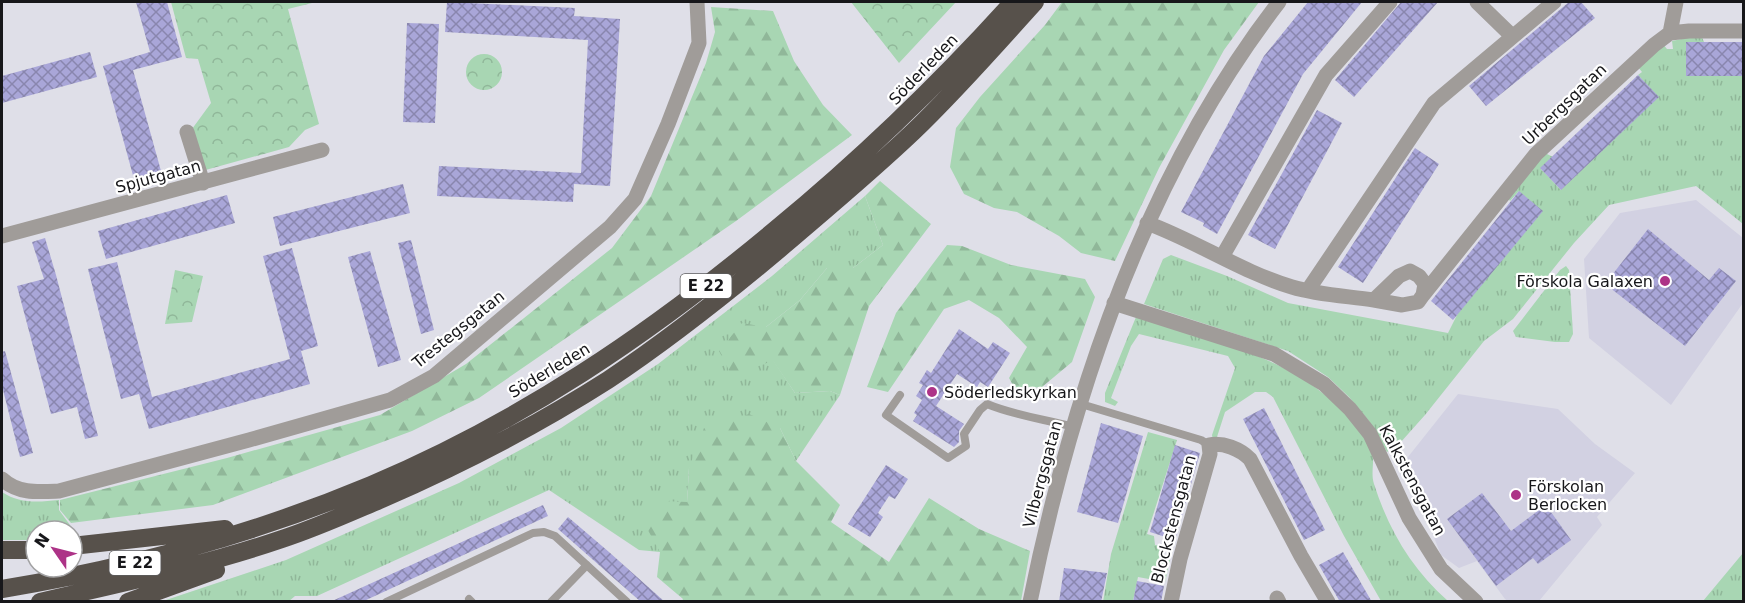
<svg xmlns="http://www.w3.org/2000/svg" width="1745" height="603" font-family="'DejaVu Sans',sans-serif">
  <defs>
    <pattern id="grass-tufts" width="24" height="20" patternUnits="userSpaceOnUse" patternTransform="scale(1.5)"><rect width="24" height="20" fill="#a8d6b3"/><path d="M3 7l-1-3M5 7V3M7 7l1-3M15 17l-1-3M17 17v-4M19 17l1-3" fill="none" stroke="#90b799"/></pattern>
    <pattern id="forest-firs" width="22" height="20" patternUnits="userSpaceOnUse" patternTransform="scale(1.5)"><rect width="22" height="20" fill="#a8d6b3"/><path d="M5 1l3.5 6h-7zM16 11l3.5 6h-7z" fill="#90b799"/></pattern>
    <pattern id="park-crowns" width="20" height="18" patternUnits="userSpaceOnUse" patternTransform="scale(1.5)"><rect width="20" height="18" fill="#a8d6b3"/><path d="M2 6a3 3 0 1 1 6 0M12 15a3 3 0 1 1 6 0" fill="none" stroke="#90b799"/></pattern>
    <pattern id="building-cross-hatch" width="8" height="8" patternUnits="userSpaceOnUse" patternTransform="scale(1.5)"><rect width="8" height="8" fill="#a9a6d8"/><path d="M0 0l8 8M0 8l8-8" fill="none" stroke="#8986ae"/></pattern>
  </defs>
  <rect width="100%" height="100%" fill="#dfdfe8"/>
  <path fill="#d2d1e2" d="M1696 200 1743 238V303L1671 405 1589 338 1584 259 1620 213Z
    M1458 394 1558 409 1595 444 1635 473 1597 517 1602 525 1539 601 1509 602 1505 599 1477 561 1459 568 1441 555 1404 462Z"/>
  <path fill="url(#grass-tufts)" d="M1701 35 1704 42 1686 43V76H1743V224L1696 186 1609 205 1574 243 1513 319 1484 341 1425 415 1400 443 1387 452 1369 421 1349 397 1328 377 1288 351 1144 304 1163 259 1171 255 1227 276 1288 303 1448 333 1519 191 1510 201 1508 198 1545 153 1553 157 1541 169 1561 190 1658 97 1638 75 1642 72 1638 67 1662 43 1667 49H1673L1672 41Z
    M865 196 883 245 853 268H827L800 300 766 327 773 360 795 393 830 391 840 395 796 461 780 428 689 468 687 502 660 552 639 550 549 490 317 596H295L288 602H160L286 560 459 483 561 428 658 364 772 276Z
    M1566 266 1569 270 1573 334 1569 342H1555L1516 337 1513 331 1560 270Z
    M1136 317C1213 342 1303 357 1355 426 1360 433 1368 440 1371 448 1376 458 1370 472 1374 484 1389 531 1412 569 1448 601H1381L1344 536 1273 397 1266 392H1255L1225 412 1217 437 1213 440 1212 435 1235 368 1228 356 1139 334 1131 346 1111 398 1118 402 1115 406 1105 402V393Z
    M1148 432 1177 440 1147 534 1154 536 1155 545 1163 546 1159 558 1170 560 1165 582 1138 577 1133 601 1103 602 1111 554Z
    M2 492C20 504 38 502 59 500V510L70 525 66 531H36V540H2Z
    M1743 553V601H1703Z"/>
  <path fill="url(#forest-firs)" d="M1062 2H1259L1224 50 1159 168 1115 261 1081 253 1059 236 1017 212 994 208 964 194 950 167 956 128 980 97 1045 25Z
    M711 7 773 11 794 61 823 105 852 135 736 221 479 398 412 431 213 505 71 523 60 510V500L227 458 380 415 466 364 612 248 651 196 706 63 715 32Z
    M880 181 931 224 869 306 840 395 830 391 795 393 773 361 731 374 719 351 742 323 766 327 800 300 827 268H853L883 245 865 196Z
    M947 245 962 246 1011 265 1085 279 1095 297 1072 362 1042 387 1015 389 1009 378 1027 347 999 318 969 300 944 309 888 392 867 387 896 313Z
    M749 414 780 428 796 461 840 505 831 522 889 562 929 498 979 529 1030 551 1021 601H682L683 599 657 577 660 552 644 523 662 501 687 502 689 468 704 428Z"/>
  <path fill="url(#park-crowns)" d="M171 2H316L288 9 319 124 305 130 289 147 202 171 192 129 211 103 198 59 186 58Z
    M851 2H956L899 63Z
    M466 72a18 18 0 1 1 36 0a18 18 0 1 1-36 0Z
    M175 270 203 276 192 322 165 324Z"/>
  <path fill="url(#building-cross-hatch)" d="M136 2H167L182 57 133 70 161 171 134 179 103 66 150 52Z
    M447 2 575 8 574 16 620 19 610 186 574 184 573 202 437 196 439 166 581 173 588 40 445 32Z
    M1308 2H1362L1303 74 1217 234 1203 226 1204 223 1181 212 1264 56Z
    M1401 2H1438L1354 97 1335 80Z
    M1569 2H1581L1595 18 1486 106 1469 86Z
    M407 23 439 24 435 123 403 122Z
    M1686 42H1743V76H1686Z
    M90 52 97 77 2 103V76Z
    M1638 75 1659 97 1561 190 1540 168Z
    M1317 110 1342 123 1275 249 1248 235Z
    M1415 148 1439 164 1363 283 1338 267Z
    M403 184 410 213 280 246 273 217Z
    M1519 191 1543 211 1453 320 1431 301Z
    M227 195 235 223 106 259 98 231Z
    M1648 229 1709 280 1719 268 1736 281 1685 346 1605 284Z
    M45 238 56 275 98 436 85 439 77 407 51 414 17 286 44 279 32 242Z
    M411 240 434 330 421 334 398 243Z
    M292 248 318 346 301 351 310 384 149 429 139 394 121 399 88 269 117 262 152 397 290 359 263 256Z
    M370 251 401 360 378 367 348 257Z
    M959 329 988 349 993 342 1010 353 988 387 980 382 977 387 957 374 936 406 964 424 959 431V442L954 447 913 421 917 415 914 413 922 400 916 396 923 385 919 383 927 370 931 373Z
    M5 351 33 453 20 457 2 386V352Z
    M1264 408 1325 530 1304 540 1243 419Z
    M1101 423 1143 436 1118 523 1077 512Z
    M1175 445 1200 453 1175 540 1150 532Z
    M886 465 908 479 895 499 889 496 878 513 883 517 870 537 848 524Z
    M1482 493 1511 531 1546 505 1571 540 1538 564 1533 558 1496 586 1447 519Z
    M543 505 548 516 364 601 330 602Z
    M568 517 609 552 665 602H641L558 529Z
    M1343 552 1372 602H1340L1319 565Z
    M1064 568 1107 573 1101 602H1059Z
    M1137 581 1164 586 1161 602H1133Z"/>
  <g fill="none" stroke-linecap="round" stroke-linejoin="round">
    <path stroke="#a09c99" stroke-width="8" d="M900 395 886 415 948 458 966 446 964 434 980 410 987 404C1016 416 1044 419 1074 427
      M1081 404 1201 440 1209 445
      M469 599 472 602
      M386 602 533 533 544 532 555 536 627 602
      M551 602 587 565"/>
    <path stroke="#a09c99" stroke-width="15" d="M1477 2 1512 36
      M1670 33 1676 2
      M187 132 203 183
      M1147 223C1196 241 1242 272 1292 287 1318 295 1347 296 1374 300L1399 276 1410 271 1419 276 1425 284 1423 295 1418 302 1402 305 1374 300
      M2 236 322 150
      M1222 257 1326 75 1390 2
      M1308 290 1434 103 1554 2
      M1423 295 1536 154 1654 45 1670 33 1689 31H1744
      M1114 303 1274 354 1324 384 1350 409 1370 434 1409 518 1441 569 1476 602
      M2 479C18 494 38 492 59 491L249 440 390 400 434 376 610 227 635 199 668 124 699 43 697 2
      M1277 598 1279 602
      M1030 602C1073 390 1146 174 1279 2
      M1171 602 1180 559 1210 454 1209 445C1223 442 1240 449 1250 459L1301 556 1328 602"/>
    <path stroke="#57514b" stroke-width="18" d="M72 546 225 529
      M2 550H36
      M2 589C128 568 252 535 371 485 522 421 649 335 775 230 860 160 939 84 1013 2
      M40 602C121 583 203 566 282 539 316 528 349 513 382 499 460 465 536 426 608 380 671 338 730 291 788 242 830 206 873 170 913 132 956 91 995 46 1035 2
      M128 602 216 570"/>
  </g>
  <g fill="#ad3387" stroke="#fff" stroke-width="2">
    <circle cx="1665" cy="281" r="6"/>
    <circle cx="932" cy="392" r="6"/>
    <circle cx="1516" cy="495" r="6"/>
  </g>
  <g text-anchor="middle" stroke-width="4.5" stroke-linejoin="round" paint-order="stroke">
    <g fill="#fff" stroke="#5d5d5f" stroke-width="1.5">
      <rect x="680.5" y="274" width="51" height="24" rx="4.5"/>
      <rect x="109.5" y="551" width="51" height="24" rx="4.5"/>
    </g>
    <g font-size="15" font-weight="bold" fill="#17171a">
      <text x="706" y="291">E 22</text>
      <text x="135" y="568">E 22</text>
    </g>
    <g font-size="16" fill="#17171a" stroke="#fff">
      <text transform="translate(923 69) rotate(-46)" y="6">Söderleden</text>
      <text transform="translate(1564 104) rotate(-44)" y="6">Urbergsgatan</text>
      <text transform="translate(158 176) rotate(-15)" y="6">Spjutgatan</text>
      <text transform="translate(458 329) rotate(-39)" y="6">Trestegsgatan</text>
      <text transform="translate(549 370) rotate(-31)" y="6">Söderleden</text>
      <text transform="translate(1042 474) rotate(-75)" y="6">Vilbergsgatan</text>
      <text transform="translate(1413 480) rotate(62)" y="6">Kalkstensgatan</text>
      <text transform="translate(1173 519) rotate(-75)" y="6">Blockstensgatan</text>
    </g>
    <g font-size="16" fill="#17171a" stroke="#fff" text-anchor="start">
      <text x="1653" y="287" text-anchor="end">Förskola Galaxen</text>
      <text x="944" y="398">Söderledskyrkan</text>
      <text x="1528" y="492">Förskolan<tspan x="1528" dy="18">Berlocken</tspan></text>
    </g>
  </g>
  <rect width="1745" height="603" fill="none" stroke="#17171a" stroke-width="6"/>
  <g transform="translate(54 549) rotate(305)"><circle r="28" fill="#ffffff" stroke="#a2a2a3" stroke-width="1.5"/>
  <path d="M0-4.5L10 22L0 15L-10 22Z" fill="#ad3387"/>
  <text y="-9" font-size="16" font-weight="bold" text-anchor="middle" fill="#17171a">N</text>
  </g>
</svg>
